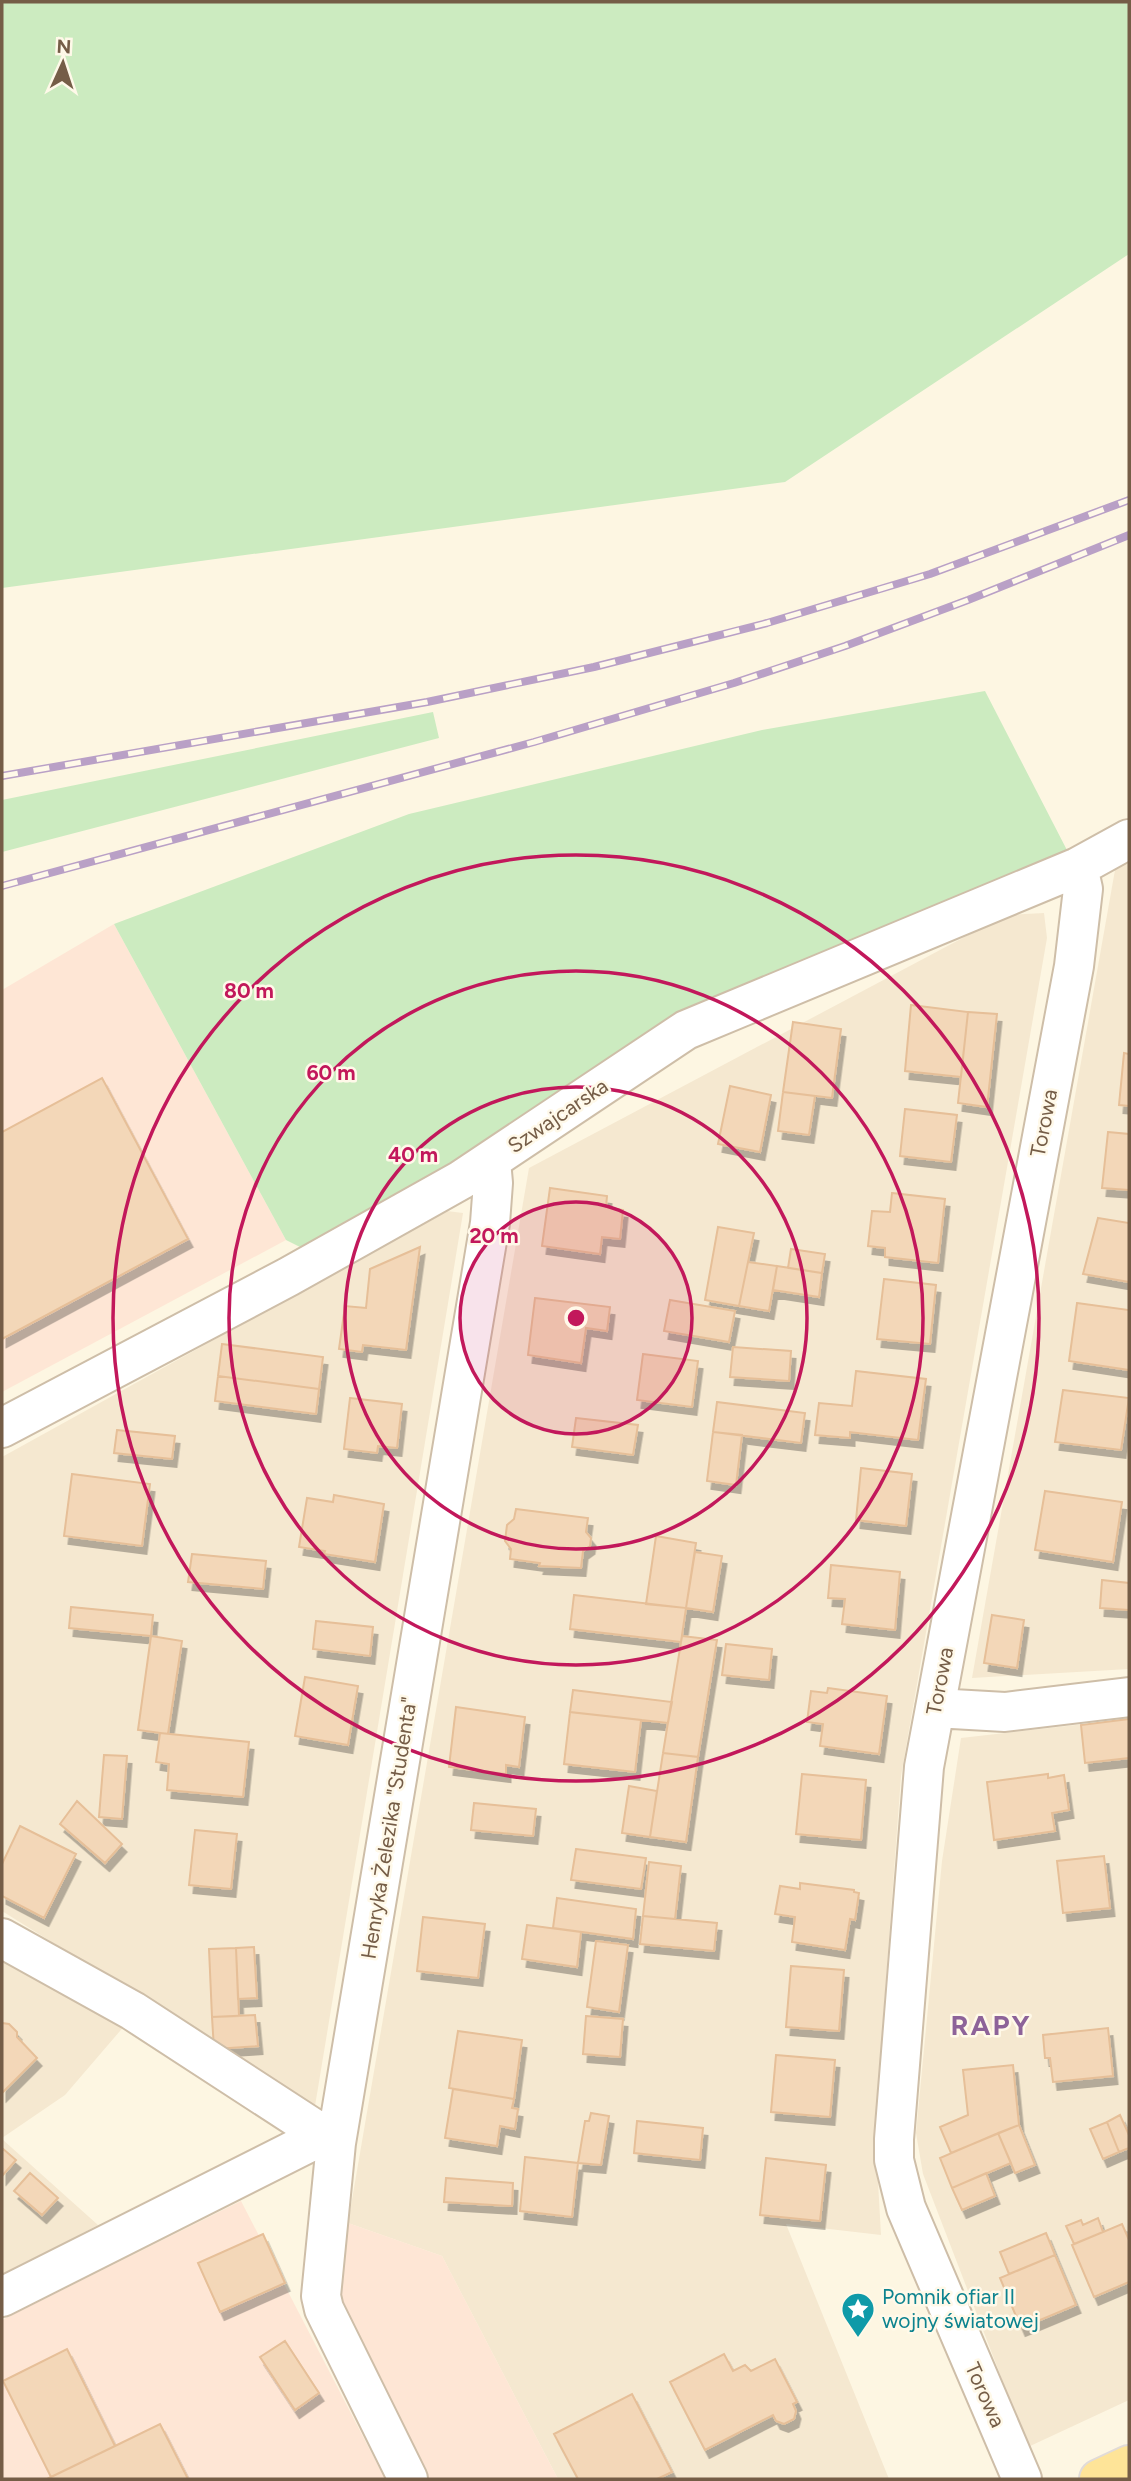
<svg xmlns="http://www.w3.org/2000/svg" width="1131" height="2481" font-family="Figtree,sans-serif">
  <defs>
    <filter id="shadow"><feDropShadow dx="4.5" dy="8" stdDeviation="0" flood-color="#0004"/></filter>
  </defs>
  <rect width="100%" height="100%" fill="#fdf6e2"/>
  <path fill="#f5e8d0" d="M1129 863V1669L972 1678 1115 870Z
    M1044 913 1047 938 901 1776 875 2129 881 2235 786 2224 889 2479H558L442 2256 348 2223 529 1168 1006 915Z
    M447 1211 463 1213 315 2106 2 1911V1457Z
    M1129 1719V2400L1028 2447 923 2174 916 2133 942 1861 961 1738Z
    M2 1959 126 2024 65 2095 2 2138Z
    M2 2139 98 2225 2 2276Z"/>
  <path fill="#fee6d5" d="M114 924 286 1240 2 1392V990Z
    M241 2201 385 2479H2V2320Z
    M348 2223 442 2256 558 2479H426L335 2296Z"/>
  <path fill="#ccebc0" d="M2 2H1129V254L785 482 2 588Z
    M985 691 1070 856 507 1135 300 1247 286 1240 114 924 409 814 762 730Z
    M433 712 439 738 2 852V800Z"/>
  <path fill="#f3d7b8" stroke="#e6bf98" stroke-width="2" filter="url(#shadow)" d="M911 1005 968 1012 961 1077 905 1071Z
    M968 1012 997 1014 987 1107 958 1103Z
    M793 1022 841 1029 832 1098 783 1092Z
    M1124 1053 1129 1054V1106L1119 1105Z
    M102 1078 188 1239 2 1339V1132Z
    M730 1086 771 1095 760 1152 718 1144Z
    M783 1092 815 1096 809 1135 778 1131Z
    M905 1109 957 1115 951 1162 900 1156Z
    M1108 1132 1129 1134V1190L1102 1188Z
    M550 1188 607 1196 606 1207 623 1210 620 1239 602 1237 600 1254 542 1246Z
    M892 1193 945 1199 938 1263 885 1257V1248L868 1246 872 1211 890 1212Z
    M1098 1218 1129 1223V1282L1083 1274Z
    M718 1227 754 1233 739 1306 705 1300Z
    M420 1247 406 1350 363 1345 362 1352 339 1349 345 1306 366 1308 370 1269Z
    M791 1249 825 1254 822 1273 788 1268Z
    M748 1262 777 1266 769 1311 739 1306Z
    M777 1266 822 1273 819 1297 773 1290Z
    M884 1279 936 1285 930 1344 877 1339Z
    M535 1298 610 1307 607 1331 586 1328 581 1363 528 1355Z
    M670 1300 735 1311 729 1342 664 1331Z
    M1077 1303 1129 1310V1370L1069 1361Z
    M222 1344 323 1357 319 1389 218 1376Z
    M733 1347 791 1351 789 1381 730 1377Z
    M643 1354 698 1361 692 1407 637 1400Z
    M856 1371 926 1379 918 1440 850 1432V1438L815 1435 819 1403 852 1406Z
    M218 1376 319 1389 316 1414 215 1401Z
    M1063 1390 1129 1398 1121 1450 1055 1442Z
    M350 1398 402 1404 397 1448 378 1446 377 1453 344 1449Z
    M717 1402 805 1413 801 1443 713 1432Z
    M576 1418 638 1425 633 1455 572 1447Z
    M117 1430 175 1436 172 1459 114 1453Z
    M713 1432 742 1435 736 1485 707 1481Z
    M861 1468 912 1474 906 1526 856 1520Z
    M72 1474 150 1484 142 1546 64 1536Z
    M1045 1491 1122 1502 1113 1562 1035 1550Z
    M334 1495 384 1504 375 1562 324 1554 325 1551 299 1547 307 1498 333 1502Z
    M516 1509 588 1518 586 1532 591 1538 590 1546 583 1551 581 1568 539 1566 540 1563 510 1559 511 1549 505 1541 507 1525 514 1519Z
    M656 1536 696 1543 686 1608 646 1604Z
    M695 1552 722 1556 713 1612 686 1608Z
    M192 1554 266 1561 263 1589 188 1582Z
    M831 1565 900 1572 895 1630 842 1624 845 1599 828 1598Z
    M1102 1580 1129 1583V1610L1100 1608Z
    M574 1595 686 1608 681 1642 570 1629Z
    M71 1607 153 1615 151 1636 69 1628Z
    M992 1615 1024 1620 1017 1668 984 1663Z
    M316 1621 373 1627 370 1656 313 1649Z
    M151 1636 182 1641 168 1734 138 1730Z
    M682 1636 717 1640 698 1757 663 1753Z
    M726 1644 772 1649 769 1680 722 1675Z
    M305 1677 358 1686 348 1745 295 1736Z
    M828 1688 887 1696 879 1754 820 1746 823 1724 807 1722 811 1691 827 1693Z
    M573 1690 672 1702 668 1723 570 1712Z
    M456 1707 525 1717 519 1767 506 1765V1774L449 1767Z
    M570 1712 641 1720 635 1772 564 1764Z
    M1129 1719V1758L1085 1763 1081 1725Z
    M160 1733 249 1742 243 1797 167 1790 169 1764 156 1762Z
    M663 1753 698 1757 686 1842 650 1837Z
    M104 1755 127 1756 122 1819 99 1817Z
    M802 1774 866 1780 861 1840 796 1834Z
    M1048 1774V1778L1064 1775 1069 1810 1052 1813 1055 1831 994 1840 987 1782Z
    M629 1786 657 1791 650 1837 622 1833Z
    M77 1801 122 1844 105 1863 60 1824Z
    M474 1803 536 1809 533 1836 471 1830Z
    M20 1826 76 1854 44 1918 2 1896V1864Z
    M195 1830 237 1834 231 1889 189 1885Z
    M576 1849 646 1858 641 1889 571 1880Z
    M1104 1856 1110 1908 1063 1913 1057 1861Z
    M649 1862 681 1866 675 1919 643 1916Z
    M800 1883 854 1890V1892L859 1893 855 1920 850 1919 845 1950 792 1942 795 1917 775 1914 780 1886 800 1889Z
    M557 1898 636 1909 633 1939 553 1928Z
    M643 1916 717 1923 714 1951 640 1944Z
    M423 1917 485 1924 478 1978 417 1971Z
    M527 1925 581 1932 577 1967 522 1959Z
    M596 1941 628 1945 619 2012 587 2007Z
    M254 1947 257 1998 238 1999 236 1948Z
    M236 1948 239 2016 212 2017 209 1949Z
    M791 1966 844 1970 839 2031 786 2027Z
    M255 2015 258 2046 214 2049 212 2017Z
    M586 2016 623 2019 620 2057 583 2054Z
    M2 2023 9 2024 17 2032V2037L37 2058 2 2093Z
    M1108 2028 1113 2076 1053 2082 1050 2058H1045L1043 2035Z
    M458 2031 522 2040 514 2099 449 2088Z
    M776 2055 835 2060 830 2117 771 2112Z
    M1013 2065 1019 2125 951 2153 940 2127 968 2115 963 2070Z
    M453 2089 514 2099 512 2108 518 2109 515 2129 500 2126 497 2146 445 2138Z
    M591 2113 609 2116 601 2165 578 2163 585 2121H589Z
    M1120 2115 1129 2135V2148L1119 2152 1107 2122Z
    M637 2121 703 2128 700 2160 634 2153Z
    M1107 2122 1119 2152 1103 2159 1090 2129Z
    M1019 2125 1035 2165 1015 2173 998 2133Z
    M998 2133 1011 2163 952 2188 940 2158Z
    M2 2148 16 2160 2 2176Z
    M525 2157 578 2163 572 2217 520 2211Z
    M766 2158 826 2165 820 2221 760 2215Z
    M30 2173 58 2198 42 2215 14 2191Z
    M986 2173 995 2196 962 2210 952 2188Z
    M446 2178 513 2183 512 2206 444 2202Z
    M1098 2218 1103 2232 1074 2244 1066 2226 1081 2220 1083 2225Z
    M1122 2224 1129 2240V2282L1094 2297 1072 2245Z
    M1046 2233 1055 2255 1009 2274 1000 2252Z
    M263 2234 285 2283 220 2312 198 2263Z
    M1055 2255 1076 2305 1021 2328 1000 2278Z
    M285 2341 319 2393 295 2410 260 2357Z
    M67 2349 115 2446 51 2477 3 2381Z
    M724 2354 733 2371 745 2365 751 2371 775 2359 797 2402 793 2404 796 2411 794 2419 784 2424 776 2421 773 2415 705 2450 670 2382Z
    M632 2394 672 2472 657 2479H578L554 2434Z
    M160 2424 188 2479H47L115 2446Z"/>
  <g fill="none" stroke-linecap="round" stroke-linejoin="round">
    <defs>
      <path id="minor" d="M2 1428 288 1277 461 1180 686 1030 1078 867 1129 839
        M935 1708 1005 1712 1129 1697
        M2 1938 133 2011 336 2143
        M2 2297 324 2135
        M408 2479 324 2309 321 2296 336 2143 490 1223 493 1183 491 1161
        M1022 2479 906 2208 894 2160V2139L924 1767 1074 966 1083 889 1078 867"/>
      <path id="major" d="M1099 2479 1129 2465"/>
    </defs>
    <use href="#minor" stroke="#cebea8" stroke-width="42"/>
    <use href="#major" stroke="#e1dbd7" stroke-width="42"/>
    <use href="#minor" stroke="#fff" stroke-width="38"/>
    <use href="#major" stroke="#fee498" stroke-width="38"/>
    <defs>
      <path id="rail" d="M2 776 427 702 594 667 767 623 930 574 1129 500
        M2 886 534 742 734 683 845 646 968 600 1129 535"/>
    </defs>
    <use href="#rail" stroke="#b9a0c6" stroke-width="8"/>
    <use href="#rail" stroke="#fff9e9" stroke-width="5" stroke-dasharray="16" stroke-linecap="butt"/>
  </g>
  <circle cx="576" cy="1318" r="116" fill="#c2185b" fill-opacity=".12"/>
  <g fill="none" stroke="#c2185b" stroke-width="3.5">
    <circle cx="576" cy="1318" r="116"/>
    <circle cx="576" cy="1318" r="231"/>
    <circle cx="576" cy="1318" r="347"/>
    <circle cx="576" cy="1318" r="463"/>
  </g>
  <defs>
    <symbol id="sight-pin" viewBox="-11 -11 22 30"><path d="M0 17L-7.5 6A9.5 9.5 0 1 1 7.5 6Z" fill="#0f9aa8" stroke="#fff9e9"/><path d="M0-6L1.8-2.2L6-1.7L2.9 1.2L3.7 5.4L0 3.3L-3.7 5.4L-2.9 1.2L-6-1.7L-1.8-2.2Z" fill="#fff"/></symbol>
  </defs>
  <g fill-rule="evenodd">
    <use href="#sight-pin" x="839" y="2290" width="38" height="52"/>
  </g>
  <g text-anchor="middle" stroke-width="5" stroke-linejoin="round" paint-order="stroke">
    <g font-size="21" fill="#755d47" stroke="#fff9e9">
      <text transform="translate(558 1116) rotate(-34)" y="7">Szwajcarska</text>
      <text transform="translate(1044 1123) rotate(-79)" y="7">Torowa</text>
      <text transform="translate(940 1681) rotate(-79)" y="7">Torowa</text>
      <text transform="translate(389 1828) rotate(-81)" y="7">Henryka Żelezika "Studenta"</text>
      <text transform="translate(985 2395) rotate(66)" y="7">Torowa</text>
    </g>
    <g font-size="21" fill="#0d838f" stroke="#fff9e9" text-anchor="start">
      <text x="882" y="2304">Pomnik ofiar II<tspan x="882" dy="24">wojny światowej</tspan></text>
    </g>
    <g font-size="28" font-weight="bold" letter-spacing="2" fill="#8d6399" stroke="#fff9e9">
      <text x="991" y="2035">RAPY</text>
    </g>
  </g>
  <circle cx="576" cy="1318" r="10" fill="#c2185b" stroke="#fff9e9" stroke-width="3.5"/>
  <g font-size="21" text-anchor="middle" font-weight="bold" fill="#c2185b" stroke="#fff9e9" stroke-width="5" stroke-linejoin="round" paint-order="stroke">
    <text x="249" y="998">80 m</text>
    <text x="331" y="1080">60 m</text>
    <text x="413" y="1162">40 m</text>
    <text x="494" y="1243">20 m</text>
  </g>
  <rect width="1131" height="2481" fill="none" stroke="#755d47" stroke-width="7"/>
  <g transform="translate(63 63) rotate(3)" stroke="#fff9e9" stroke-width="5" paint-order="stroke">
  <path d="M0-5L12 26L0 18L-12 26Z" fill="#755d47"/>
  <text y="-10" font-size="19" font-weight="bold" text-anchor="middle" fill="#755d47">N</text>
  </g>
</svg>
